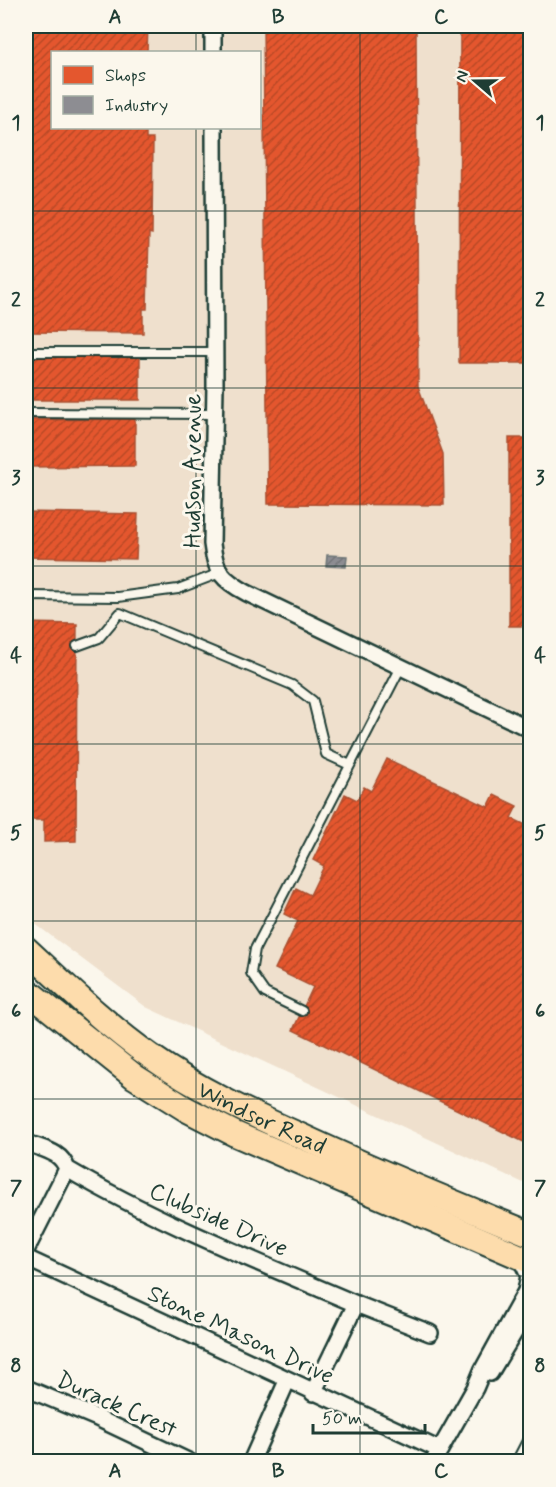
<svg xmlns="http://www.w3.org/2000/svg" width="556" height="1487" font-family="Mynerve,sans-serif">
  <defs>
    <pattern id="shops-hatch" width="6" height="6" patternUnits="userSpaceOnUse" patternTransform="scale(1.5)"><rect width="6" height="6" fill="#e4572e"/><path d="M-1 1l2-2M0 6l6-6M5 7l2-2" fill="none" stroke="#b84928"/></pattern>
    <pattern id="industry-hatch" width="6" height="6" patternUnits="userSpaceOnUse" patternTransform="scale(1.5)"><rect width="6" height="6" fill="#8d8d92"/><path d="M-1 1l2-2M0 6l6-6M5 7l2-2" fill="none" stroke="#737478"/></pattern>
  </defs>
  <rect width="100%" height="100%" fill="#fbf7ec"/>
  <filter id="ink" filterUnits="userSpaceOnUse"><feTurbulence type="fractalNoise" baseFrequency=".0167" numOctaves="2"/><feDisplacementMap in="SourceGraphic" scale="12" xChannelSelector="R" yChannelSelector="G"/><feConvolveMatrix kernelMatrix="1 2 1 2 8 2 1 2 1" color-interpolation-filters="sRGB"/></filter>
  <g filter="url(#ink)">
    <path fill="#efe0cd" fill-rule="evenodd" d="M26 26H530V1186L146 1007 26 917ZM52 52H260V128H52Z"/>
    <path fill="url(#shops-hatch)" stroke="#a94f30" stroke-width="1.5" d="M26 26H148L147 52H52V128H146V139H153L152 234 149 233 147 309H143V333L26 332Z
      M263 26H416L418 386 443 454 444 505 268 504Z
      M460 26H530V363H459Z
      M26 357H140V400H26Z
      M135 419V466L28 467 27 420Z
      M509 438H530V626H509Z
      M26 512 138 514 136 559 26 557Z
      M26 623 77 624 76 841 44 842V820H28L26 817Z
      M387 759 488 807 494 795 517 806 511 818 530 827V1145L293 1030 313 987 275 969 298 921 284 914 296 888 310 895 324 866 313 860 345 794 357 800 364 787 371 791Z"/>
    <path fill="url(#industry-hatch)" stroke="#6c7576" stroke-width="1.5" d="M327 555 347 556 346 567 326 566Z"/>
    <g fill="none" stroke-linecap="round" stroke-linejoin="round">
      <defs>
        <path id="lane" d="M26 352H215
          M26 413 214 414
          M26 596 118 597 178 589 220 573
          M77 646 99 638 120 613 292 685 313 701 326 754 350 765
          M302 1011 265 993 251 973 255 949 401 667
          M516 1462 530 1435"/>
        <path id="street" d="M213 26V52
          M214 128 215 386 212 544C215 572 223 580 247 593L530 729
          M67 1169C159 1223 258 1262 356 1304L313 1393
          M26 1250 67 1169C61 1152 46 1150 30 1144
          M26 1258 440 1450
          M356 1304 430 1333
          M490 1373 530 1306
          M26 1388 95 1417 190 1462
          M251 1462 287 1381
          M433 1462 475 1388 483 1369 526 1291 529 1276 520 1257"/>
        <g id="primary">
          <path id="s1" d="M26 949C66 986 105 1024 150 1056 198 1090 251 1114 303 1137 378 1172 454 1203 530 1234"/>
          <path d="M26 990 135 1077 186 1109 235 1134 530 1261"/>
        </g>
      </defs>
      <use href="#lane" stroke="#1f3d34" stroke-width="12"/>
      <use href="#street" stroke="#1f3d34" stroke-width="20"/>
      <use href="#primary" stroke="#1f3d34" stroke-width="28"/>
      <use href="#lane" stroke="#fbf7ec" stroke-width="8"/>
      <use href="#street" stroke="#fbf7ec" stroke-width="15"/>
      <use href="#primary" stroke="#fddcac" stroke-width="24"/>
    </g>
  </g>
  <path fill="none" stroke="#1f3d34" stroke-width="1.5" stroke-opacity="0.55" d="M196 26V52M360 26V1462M196 128V1462M26 211H530M26 388H530M26 566H530M26 744H530M26 921H530M26 1099H530M26 1276H530"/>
  <g text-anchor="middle" stroke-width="6" stroke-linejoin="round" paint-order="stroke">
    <g font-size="24" fill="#1f3d34" stroke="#fbf7ec">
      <text transform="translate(192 471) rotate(-90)" y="8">Hudson Avenue</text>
      <text dy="8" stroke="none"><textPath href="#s1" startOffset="292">Windsor Road</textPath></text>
      <text transform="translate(219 1219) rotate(24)" y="8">Clubside Drive</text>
      <text transform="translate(241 1334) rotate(25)" y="8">Stone Mason Drive</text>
      <text transform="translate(117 1404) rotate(24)" y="8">Durack Crest</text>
    </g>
  </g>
  <rect width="556" height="1487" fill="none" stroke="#fbf7ec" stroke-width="66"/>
  <rect x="51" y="51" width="210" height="78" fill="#fbf7ec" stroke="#a3ada2" stroke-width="1.5"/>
  <rect x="63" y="66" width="30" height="18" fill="#e4572e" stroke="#a3ada2" stroke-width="1.5"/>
  <text x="105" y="81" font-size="18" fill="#1f3d34">Shops</text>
  <rect x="63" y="96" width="30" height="18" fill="#8d8d92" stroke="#a3ada2" stroke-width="1.5"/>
  <text x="105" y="111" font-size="18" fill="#1f3d34">Industry</text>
  <g transform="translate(475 81) rotate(290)" stroke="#fbf7ec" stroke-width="4.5" paint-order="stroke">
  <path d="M0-4.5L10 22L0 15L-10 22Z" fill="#1f3d34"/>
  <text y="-9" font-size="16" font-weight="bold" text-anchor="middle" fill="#1f3d34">N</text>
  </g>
  <path d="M313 1424v9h112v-9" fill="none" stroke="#1f3d34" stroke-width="3"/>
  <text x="322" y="1424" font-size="18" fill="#1f3d34" stroke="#fbf7ec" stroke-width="4.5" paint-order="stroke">50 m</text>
  <rect x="33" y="33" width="490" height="1421" fill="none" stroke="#1f3d34" stroke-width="2"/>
  <g font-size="20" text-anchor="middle" font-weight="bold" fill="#1f3d34">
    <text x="115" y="23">A</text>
    <text x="278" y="23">B</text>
    <text x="441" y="23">C</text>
    <text x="16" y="129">1</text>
    <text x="540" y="129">1</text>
    <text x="16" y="306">2</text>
    <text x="540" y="306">2</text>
    <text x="16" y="484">3</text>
    <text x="540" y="484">3</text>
    <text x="16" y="662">4</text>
    <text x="540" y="662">4</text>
    <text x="16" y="839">5</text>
    <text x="540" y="839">5</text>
    <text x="16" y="1017">6</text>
    <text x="540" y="1017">6</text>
    <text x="16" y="1194">7</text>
    <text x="540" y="1194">7</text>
    <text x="16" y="1372">8</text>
    <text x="540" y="1372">8</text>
    <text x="115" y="1477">A</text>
    <text x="278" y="1477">B</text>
    <text x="441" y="1477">C</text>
  </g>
</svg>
